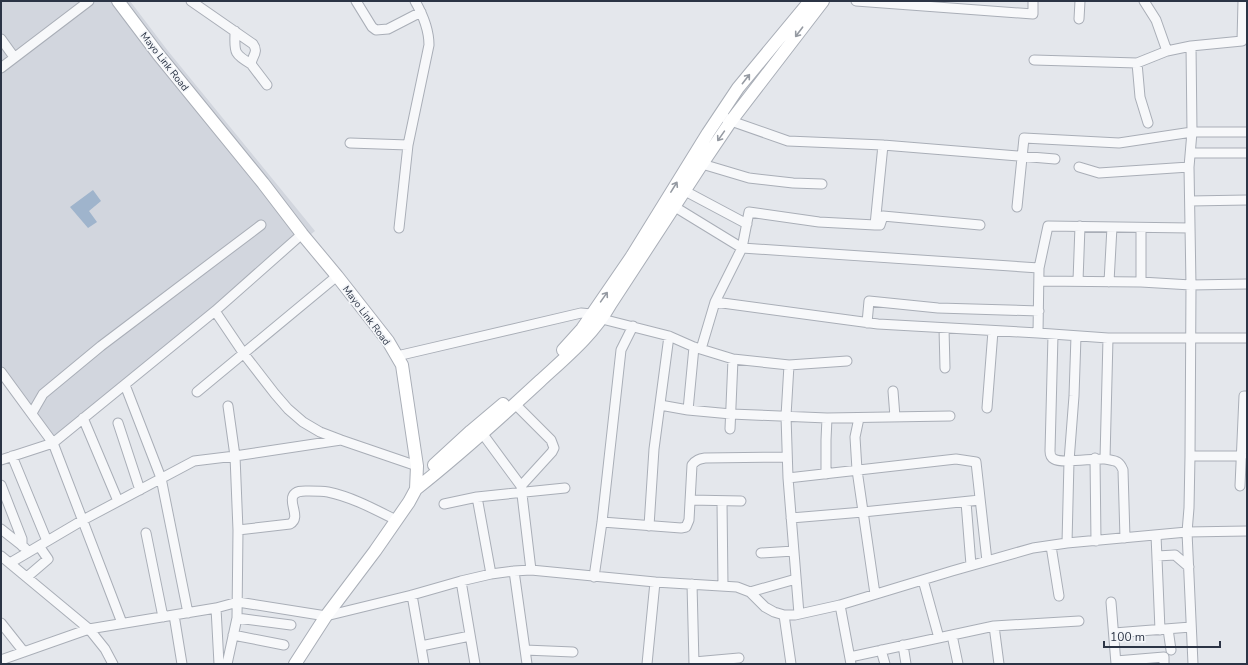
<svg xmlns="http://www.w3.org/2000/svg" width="1248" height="665" font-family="'Nunito Sans',sans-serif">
  <rect width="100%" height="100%" fill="#e4e7ec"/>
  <path fill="#d2d6de" d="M1 1H130L168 51 315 231 53 443 1 371Z"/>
  <path fill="#9fb4cc" d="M93 190 101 201 89 211 97 222 88 228 70 207Z"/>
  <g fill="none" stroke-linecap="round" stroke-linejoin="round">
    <defs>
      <path id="street" d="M191 1 253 44C259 52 252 56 251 64L267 85
        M356 1 372 27 376 30 388 29 421 12
        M856 1 1033 14V1
        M1144 1 1156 20 1167 51
        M1079 19 1080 1
        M235 31C235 51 232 53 251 64
        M1 39 14 57
        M1034 60 1137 63 1167 51 1191 46
        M1137 63 1140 97 1148 123
        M1 68 89 1
        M720 115 731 121 788 141 883 145 1055 159
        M350 143 408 145
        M1191 153H1247
        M702 164 749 178 793 183 822 184
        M1079 167 1099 173 1189 167
        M685 191 747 224
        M1190 201 1247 200
        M675 207 742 248 1039 268 1038 333 878 324 715 302 742 248 749 212 819 222 875 225H880L883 216 980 225
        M1017 207 1024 138 1119 143 1192 132H1247
        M875 225 883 145
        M399 228 408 145 429 45C429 29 423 15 415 1
        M1039 268 1048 226 1190 228
        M1039 281 1141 282 1191 285 1247 284
        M1078 281 1080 226
        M1109 282 1112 227
        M1141 282V228
        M215 311 244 354 275 394 288 409 303 422 320 432 341 440 417 466
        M867 323 869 301 938 308 1039 311
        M944 328 945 368
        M1038 333 1108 338H1247
        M1053 335 1050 451C1050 454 1050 457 1054 459 1062 464 1094 458 1105 459
        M1108 338 1105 459C1115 461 1119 460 1123 470L1125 538
        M701 349 715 302
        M397 356 581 313 592 314 602 319 669 336 694 347 733 359 789 365 847 361
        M789 365 786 416 788 478 956 459 976 462 987 561
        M1 372 53 443 122 623
        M125 385 161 478 188 613
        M893 391 895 417
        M197 392 337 276
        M515 404 551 440 554 448 552 452 521 486
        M660 405 688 410 731 414 827 418 950 416
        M987 408 993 331
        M688 410 694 347
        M32 413 43 394 101 346 261 225
        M83 418 118 501
        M859 418 855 437 857 470 875 594
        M118 423 140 490
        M730 429 733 359
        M482 433 521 486 531 570
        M12 456 47 541
        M1190 456H1242
        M1095 458 1096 541
        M1 460 53 443 215 311 302 234
        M826 474V440L827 418
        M788 478 799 614
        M1 485 22 539V546
        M1240 486 1244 396H1247
        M477 497 491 574
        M690 500 741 501
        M722 502 723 585
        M966 502 971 565
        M444 504 477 497 565 488
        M791 518 863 512 980 500
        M602 522 681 528 686 527 689 520 692 465C696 460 699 459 705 458L787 457
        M649 526 654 449 669 336
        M1 529 25 548
        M238 530 290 524C301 518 289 504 293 496 296 490 304 491 309 491 315 491 322 491 328 492 352 497 374 509 396 520
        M146 533 163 617
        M1156 535 1160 630
        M1067 543 1069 461 1074 396 1076 336
        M1051 546 1059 596
        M761 553 794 551
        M1 556 89 629 105 649 113 664
        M1157 556 1175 555 1189 567
        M10 563 83 520 194 461 235 456 341 440
        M514 571 527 664
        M27 577 48 559 39 546
        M594 577 602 522 621 350 633 326
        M923 580 939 638
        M461 581 475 664
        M692 584 694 664
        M750 592 796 579
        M412 595 424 664
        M1111 602 1116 664
        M840 605 851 664
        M216 608 219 664
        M174 615 182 664
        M784 615 791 664
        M237 618 291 625
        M1 623 24 652
        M994 626 999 664
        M1168 629 1171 650
        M1114 633 1191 627
        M233 635 284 645
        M952 635 958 664
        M903 645 906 664
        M421 646 470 636
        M525 650 573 652
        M881 650 885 664
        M850 657 994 626 1079 621
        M1 660 89 629 216 608 238 602 326 616 412 595 461 581 491 574 514 571 531 570 655 582 737 587 750 592 765 607 774 612 784 615H795L840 605 952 571 1033 548 1067 543 1187 532 1247 531
        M1116 661 1164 657V664
        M694 662 739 658
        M227 664 237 618 238 530 235 456 228 406
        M647 664 655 582
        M1193 664 1187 532 1189 508 1190 456 1191 285 1189 167 1192 132 1191 46 1242 41 1243 1"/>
      <path id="secondary" d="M118 1 158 54 263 183 302 234 337 276 388 341 402 365 417 466 416 489 409 502 375 551 326 616 295 664
        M563 350 582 329 632 256 708 133 738 88 810 1
        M434 465 471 431 503 404
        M416 489C459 455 500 418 540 381 566 357 593 335 610 305L702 164 731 121 823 1"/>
    </defs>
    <use href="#street" stroke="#a9aeb7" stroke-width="11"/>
    <use href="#secondary" stroke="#a9aeb7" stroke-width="14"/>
    <use href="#street" stroke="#f7f8fa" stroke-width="9"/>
    <use href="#secondary" stroke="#fff" stroke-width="12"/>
  </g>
  <defs><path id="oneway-shaft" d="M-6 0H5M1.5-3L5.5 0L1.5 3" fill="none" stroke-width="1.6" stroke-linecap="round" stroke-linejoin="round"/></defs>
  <g stroke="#959aa2">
    <use href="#oneway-shaft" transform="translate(799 32) rotate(127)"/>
    <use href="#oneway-shaft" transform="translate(746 79) rotate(-52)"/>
    <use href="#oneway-shaft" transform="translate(721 136) rotate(125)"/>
    <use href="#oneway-shaft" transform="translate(674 187) rotate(-58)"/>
    <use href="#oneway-shaft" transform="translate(604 297) rotate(-55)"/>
  </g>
  <g text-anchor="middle" stroke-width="3.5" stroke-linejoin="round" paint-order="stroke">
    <g font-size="10" fill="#2b3445" stroke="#f4f6f9">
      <text transform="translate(165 61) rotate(52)" y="4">Mayo Link Road</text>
      <text transform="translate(367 315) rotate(53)" y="4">Mayo Link Road</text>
    </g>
  </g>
  <rect width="1248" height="665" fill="none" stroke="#2b3445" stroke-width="4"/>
  <path d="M1104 641v6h116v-6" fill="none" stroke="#2b3445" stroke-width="2"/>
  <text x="1110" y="641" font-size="12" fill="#2b3445" stroke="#f4f6f9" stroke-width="3" paint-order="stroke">100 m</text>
</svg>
